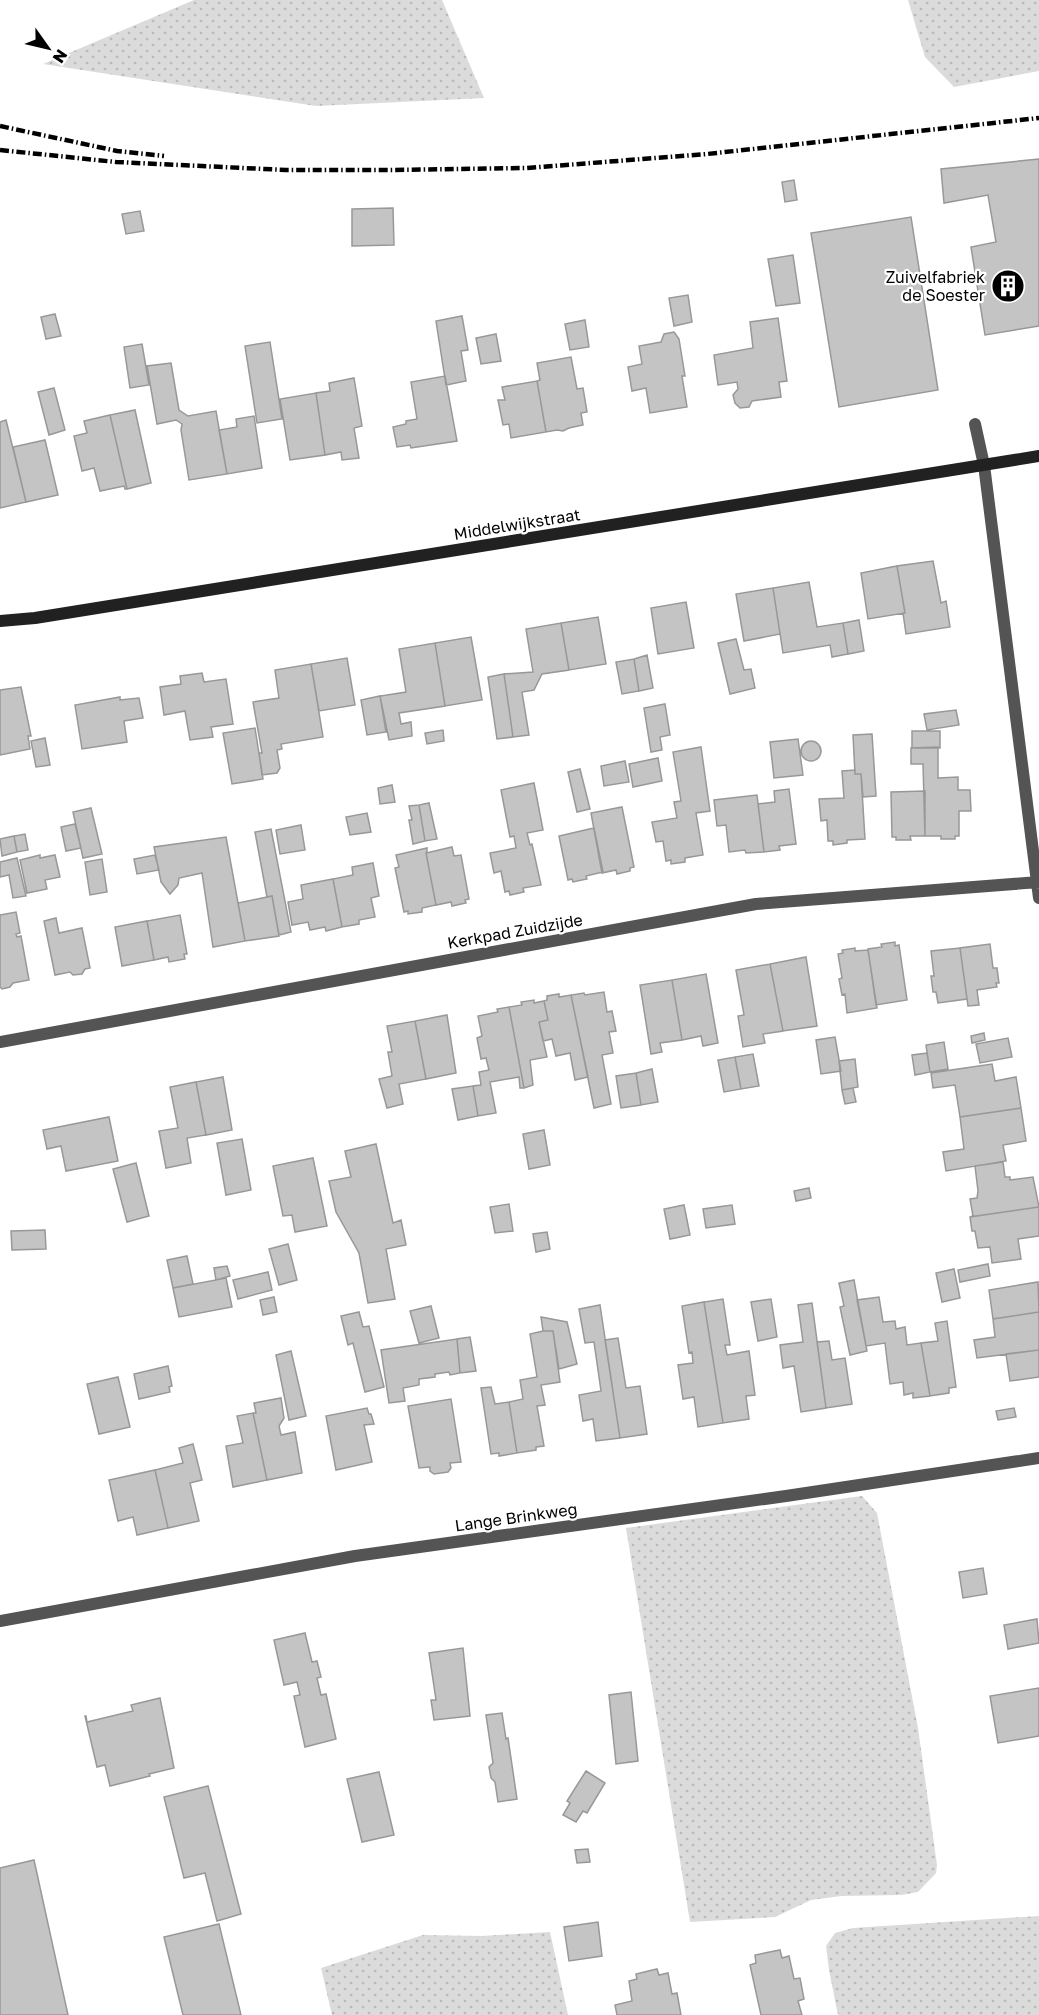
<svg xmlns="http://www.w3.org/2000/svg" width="1039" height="2015" font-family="'Golos Text',sans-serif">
  <defs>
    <pattern id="grass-dots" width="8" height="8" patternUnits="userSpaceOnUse" patternTransform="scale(1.5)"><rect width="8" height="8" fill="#dbdbdb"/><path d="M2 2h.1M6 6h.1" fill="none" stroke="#bababa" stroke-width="1.8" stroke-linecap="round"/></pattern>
  </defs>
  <rect width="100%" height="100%" fill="#fff"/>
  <path fill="url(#grass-dots)" d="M194 0H442L484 98 316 106 43 64Z
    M908 0H1039V71L954 87 925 57Z
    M862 1496 877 1513 918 1728 937 1865 936 1873 918 1892 901 1895 841 1896 811 1900 775 1917 690 1922 626 1528Z
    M1039 1916V2015H838L829 1970 826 1946 835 1933 853 1928Z
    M550 1932 568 2015H332L321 1968 423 1935 482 1936Z"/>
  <path fill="#c4c4c4" stroke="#989898" stroke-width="1.5" d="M1039 159V326L985 335 971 247 996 242 988 195 944 203 941 169Z
    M794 180 797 200 785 202 782 182Z
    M393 208 394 245 352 246V209Z
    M140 211 144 231 126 234 122 214Z
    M911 217 938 390 839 407 811 233Z
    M793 255 800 303 776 306 768 259Z
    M688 295 692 322 674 326 669 298Z
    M55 314 61 336 46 339 41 317Z
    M462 316 468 350 461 351 466 381 446 385 436 321Z
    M778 318 787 381 779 382 781 397 752 401 749 407 740 408 735 403 733 395 738 389 737 382 718 385 714 355 753 348 750 322Z
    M585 320 589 347 570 350 565 324Z
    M674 332 679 339 685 376H682L687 407 650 413 646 388 632 391 628 367 642 364 639 346 661 342 664 334Z
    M496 334 501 361 481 364 476 338Z
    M270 342 282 419 257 423 245 346Z
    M142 344 149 385 130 388 124 347Z
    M571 357 577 389 583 388 587 412 581 413 583 425 569 428 563 431 557 430 546 432 537 381 540 380 537 363Z
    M171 363 179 410 188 416 216 411 227 474 189 480 181 430 182 424 176 420 157 424 147 366Z
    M445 376 457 441 411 448 410 445 397 447 393 427 406 424V421L417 419 411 382Z
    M354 378 362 426 354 428 359 458 342 460 341 452 325 455 316 393 330 391 329 383Z
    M537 381 546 432 511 438 509 424 503 425 498 400H505L502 387Z
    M54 388 65 430 49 435 38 392Z
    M316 393 325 455 290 460 280 399Z
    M135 410 151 483 127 489 110 415Z
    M110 415 127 489H125L124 486 100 491 94 468 82 471 74 436 87 433 84 421Z
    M254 416 262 468 227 474 219 430 237 427 236 419Z
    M6 420 26 502 0 508V422Z
    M45 440 58 495 26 502 13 447Z
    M933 561 941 603 946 601 950 627 906 634 903 613H905L897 566Z
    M897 566 905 613 868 619 861 573Z
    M809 582 817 627 843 623 848 654 832 657 830 645 783 653 773 588Z
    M773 588 780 634 744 641 736 594Z
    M686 602 694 648 658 654 651 608Z
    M598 617 606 664 569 670 561 623Z
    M859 620 864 651 848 654 843 623Z
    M561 623 569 670 542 674 534 690 522 692 529 735 513 737 504 674 533 672 526 629Z
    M471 637 482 700 445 706 435 643Z
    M736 639 744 670 751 669 755 688 730 694 718 643Z
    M435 643 445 706 399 713 401 724 411 722 412 736 389 740 380 696 406 692 399 649Z
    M647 655 653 688 639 691 634 659Z
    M347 658 355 705 319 711 311 664Z
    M634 659 639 691 622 694 616 662Z
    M311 664 323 737 281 744 282 749 277 750 280 768 277 773 262 775 259 753H262L253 702 279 698 275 670Z
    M202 673 204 682 226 679 233 724 211 727 213 737 190 740 185 711 164 715 160 687 181 684 180 676Z
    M504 674 513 737 497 739 488 677Z
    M21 687 31 736H28L30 749 0 755V690Z
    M380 696 386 732 367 735 361 700Z
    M120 697V700L139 698 143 718 124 721 127 742 82 749 75 705Z
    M665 704 670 735 660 737 662 750 651 752 644 708Z
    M956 710 959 725 927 730 924 714Z
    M255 728 263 779 232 784 223 733Z
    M443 730 444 741 427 744 425 733Z
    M912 731H940V748H912Z
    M872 734 876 796 863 797 861 774H855L853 735Z
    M45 738 50 765 36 767 31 741Z
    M798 739 803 775 774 778 770 742Z
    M801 751a10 10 0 1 1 20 0a10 10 0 1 1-20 0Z
    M701 747 710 811 696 813 703 855 685 858V862L671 864V860L666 861 663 841 656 842 652 822 677 818 674 802 681 801 673 752Z
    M938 747V778L958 777V790H970L971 811H959V836H955V839H941V836H925L923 764H911V748Z
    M658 758 662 781 633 787 629 764Z
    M625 761 629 782 604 786 601 766Z
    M580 769 590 809 577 812 568 772Z
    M855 770V774H861L865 839 847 840V843L833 845V841H828L827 820 821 821 819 799 844 798 842 771Z
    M534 783 543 830 527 833 530 845 532 844 541 885 523 888 524 892 510 895 509 891 505 892 501 871 494 873 490 853 516 848 514 836 510 837 501 790Z
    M392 785 395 802 380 804 378 788Z
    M789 789 796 844 779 846 780 850 764 852 758 804 775 802 774 791Z
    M925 791V836H910L911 840H896V837H892L891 792Z
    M757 795 764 852 746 853 745 850 729 852 726 825 717 826 714 800Z
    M429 803 437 839 425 841 419 805Z
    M419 805 425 841 413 844 409 820H412L409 806Z
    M622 807 634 867 630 868V871L617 874 616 870 602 873 591 813Z
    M91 808 102 854 83 858 73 812Z
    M367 813 371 832 350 835 346 817Z
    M75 824 81 848 66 851 61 827Z
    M301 825 305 850 280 854 276 830Z
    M594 828 603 872 586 876 587 879 573 882 572 879 568 880 559 836Z
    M271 829 291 932 279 935 272 896 267 897 255 832Z
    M25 834 28 850 17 852 14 836Z
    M14 836 17 852 2 856 0 839Z
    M226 837 245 941 213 947 202 873 179 878 178 885 170 894 161 882 154 847Z
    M452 847 454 856 461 855 469 899 465 900 466 903 452 906 451 902 436 905 426 853Z
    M427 848V853H426L436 905 422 908V912L408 914V911L404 912 395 868 399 867 396 855Z
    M40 855V858L55 855 60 877 45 880 47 889 27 893 20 860Z
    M155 855 159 870 137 874 134 859Z
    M17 858 26 896 13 898 9 875 0 877V862Z
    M102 859 107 892 90 895 85 862Z
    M373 863 379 896 371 898 375 917 359 920V924L342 927 333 879 353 875 352 867Z
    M333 879 342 927 326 931 325 927 310 930 308 922 292 925 288 902 303 899 301 885Z
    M272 896 279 936 245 941 238 903Z
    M16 912 20 933 16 934 17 937 21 936 29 980 13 983 10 987 2 989 0 987V915Z
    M180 915 187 954H184L185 959 169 962 168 957 154 960 147 921Z
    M56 918 59 933 82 928 90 968 85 969 82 974 73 975 70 972 55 975 44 921Z
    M147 921 154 960 122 966 115 927Z
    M895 942V946L899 945 907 1000 876 1005 868 949 882 947 881 944Z
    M990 944 993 968H997L999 983H996L997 987 977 990 979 1005 968 1006 960 948Z
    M855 948V951L868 950 877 1008 847 1013 845 994 842 995 839 979 842 978 838 954 843 953 842 950Z
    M960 948 967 999 938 1003 936 992H933L931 976H934L931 951Z
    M806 957 817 1026 783 1031 770 964Z
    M770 964 783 1031 763 1034 765 1043 743 1047 738 1016 744 1015 736 970Z
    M706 974 718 1043 703 1046 701 1036 682 1040 672 980Z
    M672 980 682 1040 660 1043 662 1052 651 1054 640 985Z
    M604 992 607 1012 612 1011 616 1031 609 1032 613 1053 602 1055 611 1104 594 1108 571 995 584 993 585 995Z
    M559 994V997L571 995 588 1077 575 1080 570 1053 556 1056 552 1039 543 1041 539 1022 548 1020 544 1001 547 1000V996Z
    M534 1000V1003L544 1001 548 1020 539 1022 547 1057 530 1060 533 1085 524 1088 509 1007 522 1005 521 1002Z
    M509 1007 524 1088H520L519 1077 490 1082 496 1113 478 1116 473 1086 481 1085 479 1072 489 1070 486 1058 481 1059 477 1038 482 1036 478 1016 498 1012 497 1009Z
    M447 1015 456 1073 426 1079 415 1021Z
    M415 1021 426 1079 399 1084 403 1104 387 1108 379 1079 392 1076 388 1052H392L387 1026Z
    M984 1033 985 1040 972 1043 971 1036Z
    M835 1037 841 1071 821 1074 816 1040Z
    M1008 1038 1012 1057 980 1063 976 1044Z
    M944 1042 948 1069 930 1072 926 1045Z
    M927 1053 930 1072 915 1075 912 1055Z
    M753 1054 759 1086 741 1089 735 1057Z
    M735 1057 741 1089 724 1092 718 1060Z
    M855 1059 858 1087 842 1090 839 1061Z
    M992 1064 995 1081 1016 1077 1021 1108 960 1117 955 1085 933 1088 931 1073Z
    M652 1069 658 1102 641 1105 636 1073Z
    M636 1073 641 1105 621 1108 616 1076Z
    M223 1077 232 1130 206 1135 196 1082Z
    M196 1082 206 1135 187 1138 191 1163 166 1168 159 1131 178 1128 170 1087Z
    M473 1086 478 1116 458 1120 452 1089Z
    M853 1088 856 1102 845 1104 842 1090Z
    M1021 1108 1026 1141 1003 1145 1006 1161 946 1171 943 1152 964 1149 960 1117Z
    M109 1117 118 1161 66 1171 61 1146 47 1149 43 1130Z
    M544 1130 550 1165 529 1169 523 1134Z
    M242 1139 251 1190 226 1195 217 1143Z
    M376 1144 393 1223 401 1220 406 1245 386 1249 395 1299 368 1303 359 1253 336 1212 329 1181 351 1177 345 1151Z
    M313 1158 327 1226 295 1232 292 1215 283 1216 273 1166Z
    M1003 1162 1005 1177H1010V1180L1033 1177 1039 1207 970 1217 973 1216 970 1199 977 1198 978 1191 975 1166Z
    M136 1163 149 1216 127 1222 113 1169Z
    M809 1188 811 1198 796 1201 794 1191Z
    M509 1204 513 1231 495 1233 490 1207Z
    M684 1205 690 1235 670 1239 664 1209Z
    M732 1205 735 1224 706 1228 703 1209Z
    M1039 1207V1236L1018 1239 1021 1259 992 1263 990 1247 978 1248 975 1231H972L970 1217Z
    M45 1230 46 1249 12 1250 11 1231Z
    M547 1232 550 1249 536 1252 533 1234Z
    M288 1244 297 1280 279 1285 269 1249Z
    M187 1256 193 1284 173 1288 167 1260Z
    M988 1264 990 1276 960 1282 958 1270Z
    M227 1266 230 1276 216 1280 214 1268Z
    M954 1269 960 1298 942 1302 936 1273Z
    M268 1272 272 1290 238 1299 233 1280Z
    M226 1278 232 1307 179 1317 173 1288Z
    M854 1280 867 1351 850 1355 840 1307 844 1306 839 1283Z
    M1038 1282 1039 1312 993 1319 989 1290Z
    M274 1297 277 1312 263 1315 260 1300Z
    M879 1297 883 1322 895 1321 896 1329 905 1327 907 1345 921 1343 930 1396 913 1398V1393L904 1395 903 1382 890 1384 885 1343 866 1346 857 1300Z
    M723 1299 730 1345H725L727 1355 749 1351 755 1395 746 1396 749 1419 723 1423 704 1302Z
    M771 1299 777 1337 758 1341 751 1302Z
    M704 1302 723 1423 698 1427 694 1397 683 1399 678 1365 693 1363 692 1352 689 1353 682 1306Z
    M812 1303 826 1408 801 1412 794 1366 783 1368 780 1345 803 1342 798 1305Z
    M600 1305 620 1438 596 1441 593 1419 583 1421 579 1395 601 1391 594 1342 585 1343 579 1309Z
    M431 1306 439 1338 419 1343 410 1311Z
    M359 1312 363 1327 369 1326 384 1387 365 1392 353 1343 348 1345 341 1316Z
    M1039 1312V1350L977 1358 974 1340 995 1337 993 1319Z
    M541 1317 567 1322 577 1364 559 1369 553 1331H543Z
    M947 1321 956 1387 949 1388V1393L930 1396 921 1343 938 1341 935 1323Z
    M543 1331H553L560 1382 541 1385 545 1405 537 1406 544 1446 536 1447V1450L517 1453 509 1402 523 1399 520 1380 537 1377 530 1334Z
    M470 1337 476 1371 460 1373 457 1339Z
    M618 1338 626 1388 640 1386 647 1434 620 1438 605 1340Z
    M457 1339 460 1373 450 1375 449 1372 435 1374V1377L419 1379V1385L403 1388 405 1401 389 1403 381 1350Z
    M829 1341 832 1360 845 1358 852 1404 826 1408 817 1342Z
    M1039 1350V1377L1010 1381 1006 1354Z
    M291 1351 306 1416 289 1420 276 1355Z
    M168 1366 172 1386 169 1387 170 1392 139 1399 134 1374Z
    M118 1377 130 1427 99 1434 87 1384Z
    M491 1387 495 1404 509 1402 517 1453 499 1456V1453L491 1454 481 1388Z
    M281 1398 284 1418 279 1426 281 1435 295 1432 302 1473 267 1480 253 1413H256L254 1403Z
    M451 1399 461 1462 450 1463 451 1468 448 1472 434 1474 430 1471V1467L419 1468 408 1406Z
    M367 1408 369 1414H371L374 1424 364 1425 372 1462 336 1470 326 1416Z
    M1014 1408 1016 1417 998 1420 996 1411Z
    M253 1413 267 1480 233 1487 226 1446 243 1443 237 1416Z
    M193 1444 202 1480 190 1483 199 1521 168 1528 155 1470 183 1463 179 1448Z
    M155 1470 168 1528 137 1535 133 1517 118 1521 109 1480Z
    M983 1568 987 1594 963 1598 959 1572Z
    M1037 1619 1039 1643 1008 1649 1004 1625Z
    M305 1633 312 1662 317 1661 321 1677 317 1678 321 1695 326 1694 336 1739 305 1747 294 1696 300 1695 297 1682 284 1685 274 1640Z
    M463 1648 470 1716 434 1720 431 1700H436L429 1653Z
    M1039 1688V1736L998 1743 990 1696Z
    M631 1692 638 1761 616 1764 609 1695Z
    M160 1698 174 1768 149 1774 150 1776 110 1786 105 1765 97 1767 85 1716H86L87 1722 133 1711 131 1705Z
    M502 1713 506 1739 508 1738 517 1799 498 1802 495 1782 491 1778 489 1767 493 1763 486 1715Z
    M586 1771 605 1783 587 1813 583 1811 576 1822 563 1815 570 1803 567 1801Z
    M379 1772 394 1835 362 1842 347 1779Z
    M208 1786 241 1914 217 1921 205 1873 184 1878 164 1797Z
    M588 1849 590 1862 577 1863 575 1850Z
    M34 1860 68 2015H0V1868Z
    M598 1922 602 1956 569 1961 564 1927Z
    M219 1924 241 2015H183L164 1937Z
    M780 1950 782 1958 789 1956 794 1979 800 1978 804 1999 798 2001 802 2015H761L750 1965 756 1963 755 1955Z
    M657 1969 659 1975 668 1973 672 1994 677 1993 681 2015H617L615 2005 632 2001 629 1981 637 1979 636 1974Z"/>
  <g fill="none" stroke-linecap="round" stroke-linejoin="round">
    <path stroke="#545454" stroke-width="12" d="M975 424 984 465"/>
    <path stroke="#545454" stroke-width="12" d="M984 465 1039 898
      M0 1042 756 904 1039 882
      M0 1621 355 1556 786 1496 1039 1458"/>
    <path stroke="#212121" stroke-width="12" d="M0 621 35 618 1039 456"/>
    <path stroke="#000" stroke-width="4.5" stroke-dasharray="9 3 1.5 3" stroke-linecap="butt" d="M0 126 117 151 164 156
      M0 150 116 162 286 170H392L527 168 707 154 1039 118"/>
  </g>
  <defs>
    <symbol id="building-disc" viewBox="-11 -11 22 22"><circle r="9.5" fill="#000" stroke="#fff"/><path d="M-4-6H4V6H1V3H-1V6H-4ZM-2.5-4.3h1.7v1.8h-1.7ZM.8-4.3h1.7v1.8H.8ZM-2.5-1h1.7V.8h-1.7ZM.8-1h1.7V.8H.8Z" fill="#fff"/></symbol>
  </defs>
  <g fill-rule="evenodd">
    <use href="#building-disc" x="989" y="267" width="38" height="38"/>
  </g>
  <g text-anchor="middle" stroke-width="4.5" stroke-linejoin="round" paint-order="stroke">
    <g font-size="16" fill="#000" stroke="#fff" text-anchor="end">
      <text x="985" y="283">Zuivelfabriek<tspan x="985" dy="18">de Soester</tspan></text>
    </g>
    <g font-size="16" fill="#000" stroke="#fff">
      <text transform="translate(517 524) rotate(-9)" y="6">Middelwijkstraat</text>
      <text transform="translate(515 931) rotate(-10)" y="6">Kerkpad Zuidzijde</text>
      <text transform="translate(516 1517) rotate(-8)" y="6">Lange Brinkweg</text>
    </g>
  </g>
  <g transform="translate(48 48) rotate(124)" stroke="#ffffff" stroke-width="4.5" paint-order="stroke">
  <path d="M0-4.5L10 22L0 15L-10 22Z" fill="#000000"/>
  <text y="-9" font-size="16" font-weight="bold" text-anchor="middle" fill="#000000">N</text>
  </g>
</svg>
